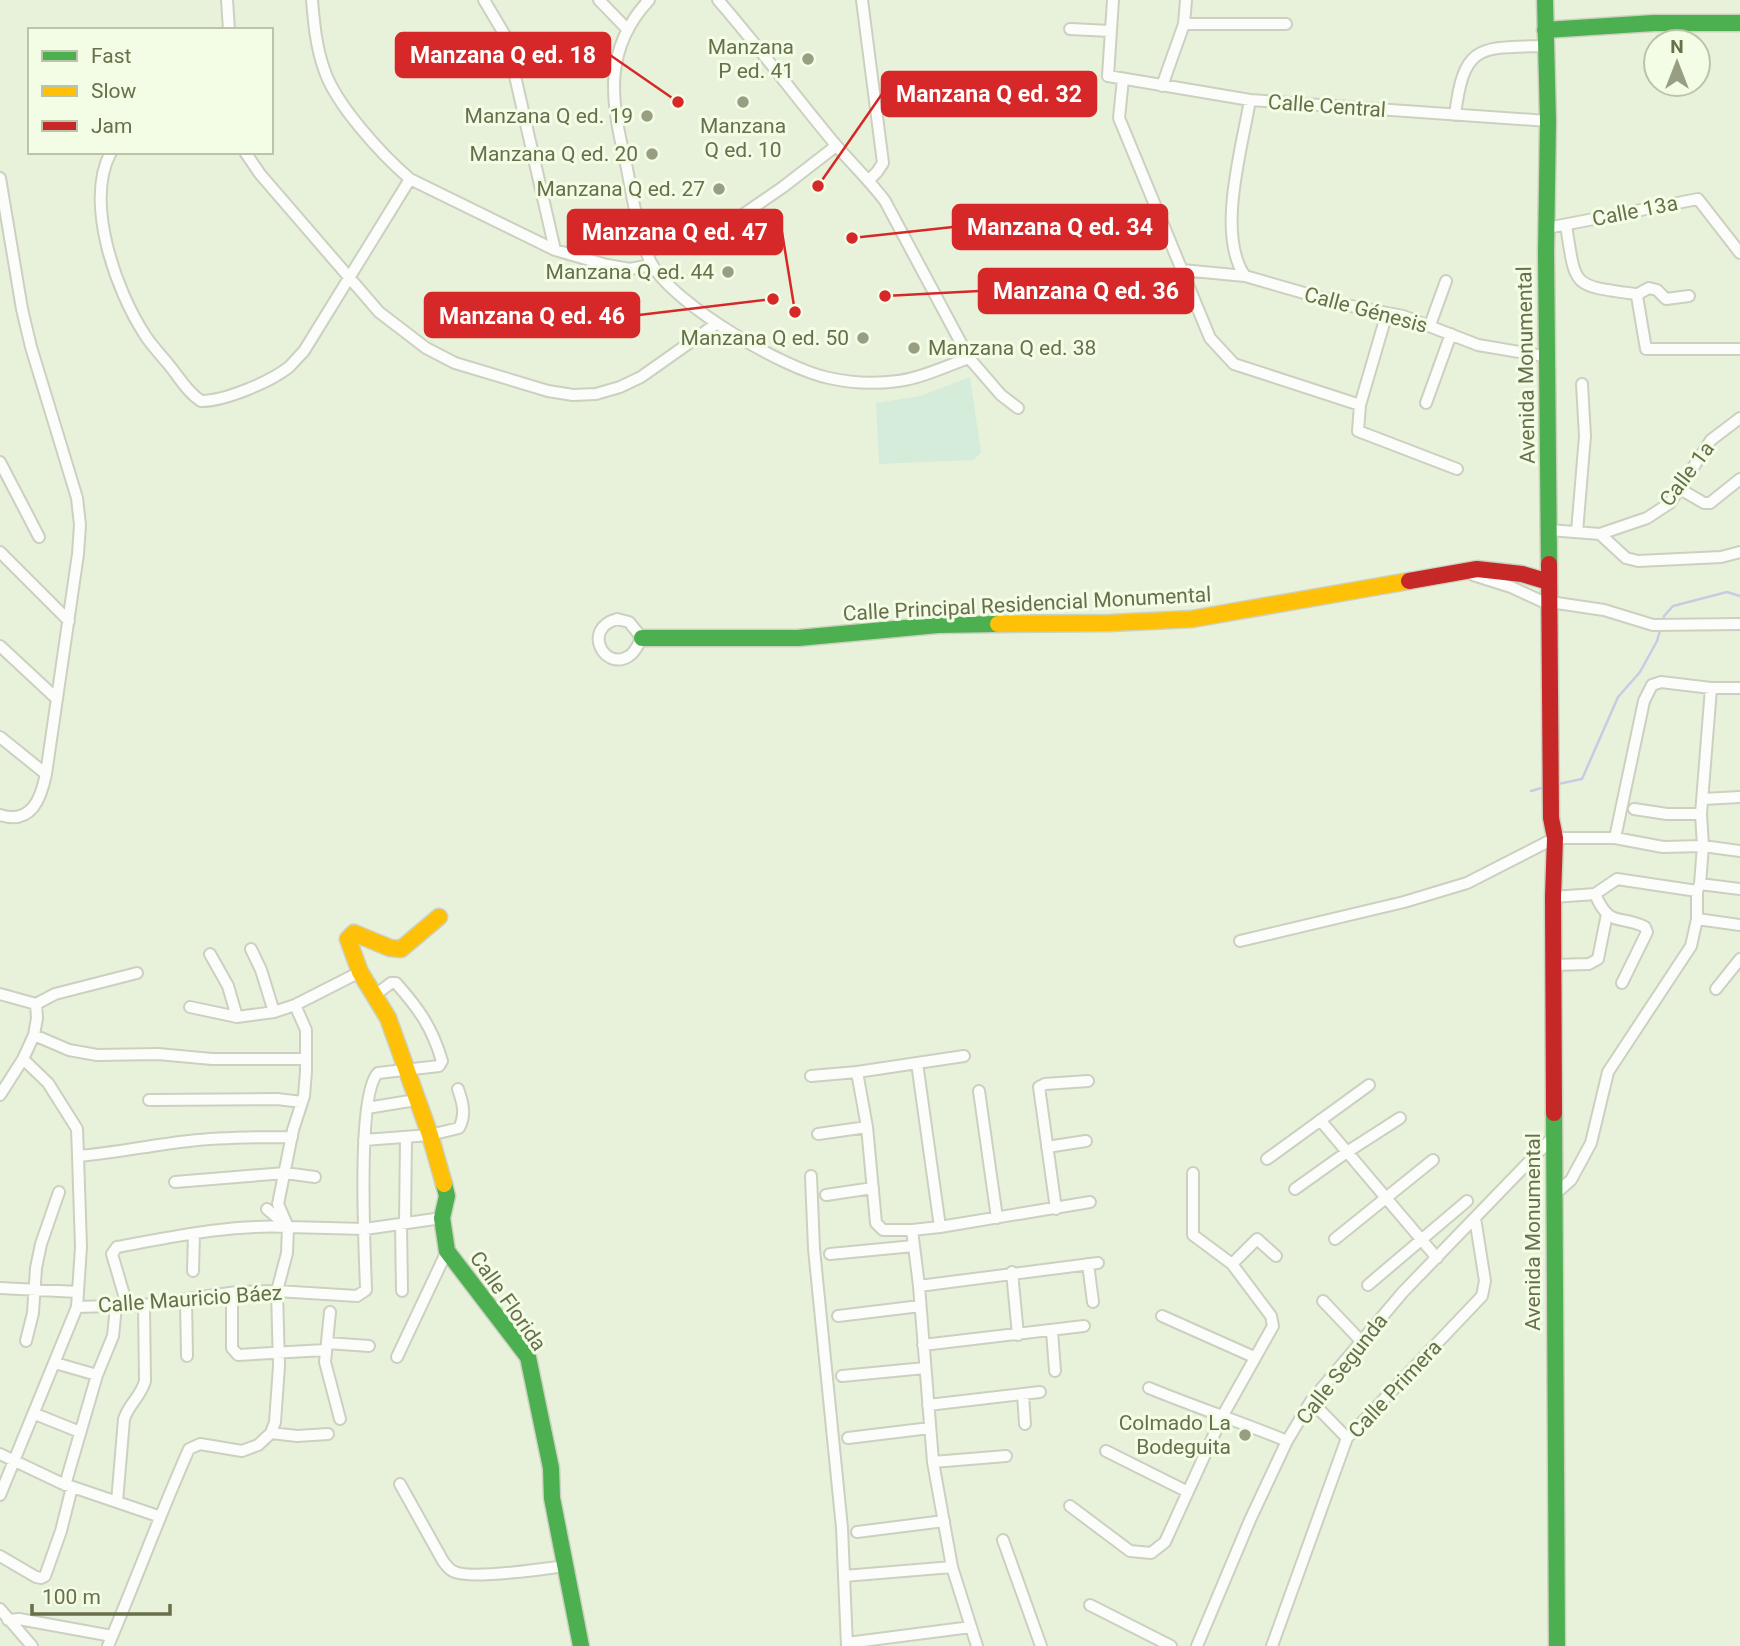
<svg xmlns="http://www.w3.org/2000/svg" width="1740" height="1646" font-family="Roboto,sans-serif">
  <rect width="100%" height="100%" fill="#eef4e7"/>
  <path fill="#e8f2da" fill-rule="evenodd" d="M0 0H1740V1646H0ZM30 30H271V152H30ZM1656 42H1698V84H1656Z"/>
  <path fill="#d5ecdb" d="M970 377 981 452 974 460 879 464 876 403 920 396Z"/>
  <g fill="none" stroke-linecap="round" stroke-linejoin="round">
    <path stroke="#c8cbe3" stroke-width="2.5" d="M1663 621 1664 616 1673 606 1727 592 1740 596
      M1558 784 1582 779 1618 697 1640 672 1657 641 1661 627
      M1531 791 1545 787"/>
    <defs>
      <path id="street" d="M227 0 229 30
        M312 0C314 23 316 47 324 69 335 104 382 155 410 179L555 250 607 265 630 269 651 265
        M484 0 506 37 555 250
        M599 0 628 30
        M649 0C604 48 610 100 625 159 631 186 639 245 653 266 677 306 784 369 829 378 851 383 876 384 898 381 922 378 946 366 969 358
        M718 0C759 47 795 96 835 144 852 164 870 181 885 201L969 358 1001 395 1018 408
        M862 0 883 163 877 172 869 180
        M1113 0 1108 76 1250 100 1548 121
        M1184 24H1286
        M1070 29 1110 31
        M1123 79 1119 118 1210 338 1234 364 1360 405
        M1162 86 1184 24 1186 0
        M1455 115C1464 42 1480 48 1546 46
        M111 152C84 202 116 291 145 335 152 346 161 355 169 365 179 377 187 392 201 401 225 401 270 382 289 367 294 362 299 356 304 351L410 179
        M245 152 260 174 379 312 426 348 455 363 548 391 573 395 596 394 620 387 641 377 716 324
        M0 178 22 309 31 347 77 498 80 525 78 554 46 774C41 798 32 825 0 815
        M1566 225C1576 288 1571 285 1635 294L1637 296 1646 349H1740
        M1547 228 1698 199 1740 253
        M647 252 741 216 783 187 836 146
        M1182 270 1245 276 1346 305 1403 316 1478 345 1549 357
        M1245 276C1216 235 1242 148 1250 100
        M1636 295 1649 288 1657 290 1666 299 1689 296
        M1387 313 1360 405 1358 431 1457 469
        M1430 325 1446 281
        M1426 403 1451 334
        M0 462 39 537
        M1680 489 1704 503H1710L1740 479
        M1549 530 1600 534 1647 518 1670 503 1711 440 1740 418
        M1577 532 1585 436 1582 384
        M1600 534 1626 558 1638 561 1721 557 1740 552
        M0 552 69 621
        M1473 575 1511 587 1550 605
        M1550 602 1604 610 1653 625 1740 624
        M617 619 629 622 642 638C638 644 636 652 629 656 605 672 581 629 617 619Z
        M0 646 57 699
        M1711 688 1701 814 1703 846 1663 847 1615 838 1644 701 1652 685 1661 682 1711 688H1740
        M0 737 46 774
        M1703 799 1740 797
        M1634 809 1667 814H1701
        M1700 884 1740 889
        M1595 894C1610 929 1619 914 1645 927L1647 932 1622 983
        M1553 897 1595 894 1617 879 1697 891
        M1697 919 1740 925
        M1240 941 1404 902 1467 883 1555 838H1615
        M251 949 261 970 274 1012 295 1005 360 972
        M210 954 228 986 237 1017 274 1012
        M1553 965 1589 964 1598 959 1607 914
        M1716 989 1740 959
        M0 994 36 1004
        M190 1007 237 1017
        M34 1035 37 1018 36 1004 55 994 137 973
        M964 1056 857 1072 867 1127 876 1223 883 1230H912L919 1286 933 1462 952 1567 977 1646
        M917 1063 940 1227 1090 1202
        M811 1076 857 1072
        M979 1091 997 1218
        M0 1095 23 1059
        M149 1100 277 1099 302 1102
        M367 1108 416 1100
        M1320 1120 1437 1258
        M818 1134 867 1127
        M292 1137C257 1137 223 1137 189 1141 152 1145 115 1153 78 1156L77 1129 48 1083 23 1059 34 1035 69 1050 97 1055 158 1054 212 1059H306
        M364 1140 430 1135 459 1128C466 1115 463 1103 458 1089
        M1047 1147 1086 1141
        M1267 1159 1369 1085
        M811 1176 814 1249 842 1528 847 1646
        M175 1182 285 1173 315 1177
        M1295 1189 1347 1152 1400 1118
        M1555 1194 1571 1180 1591 1143 1608 1072 1691 946 1697 919V891L1700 884 1703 846 1740 851
        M826 1195 873 1188
        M267 1209 288 1227 365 1229 442 1218
        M1056 1209 1039 1087 1045 1084 1088 1081
        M405 1223 406 1137
        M401 1224 402 1291
        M912 1230 940 1227
        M1335 1239 1433 1160
        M830 1254 914 1246
        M1088 1264 1093 1302
        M1232 1264 1257 1239 1276 1256
        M193 1271 194 1234
        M1012 1272 1018 1335
        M1368 1285 1467 1201
        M919 1286 1098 1263
        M0 1288 78 1292
        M232 1293V1348L238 1355 325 1350
        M186 1299 187 1356
        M1323 1301 1361 1341
        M127 1305 112 1254 117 1247C172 1237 231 1224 288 1227
        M77 1307 144 1305 237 1292 277 1291 357 1296 366 1290C365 1253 356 1094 378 1073L439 1066 442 1061C432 1027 419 1009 396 983H391L375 995
        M330 1312 325 1362 340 1419
        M838 1316 920 1306
        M1162 1316 1254 1357
        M1052 1331 1055 1371
        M26 1341 33 1313 36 1268 41 1244 59 1192
        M327 1343 369 1346
        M923 1345 1084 1326
        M397 1357 447 1251
        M55 1363 97 1375
        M842 1376 925 1368
        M1149 1388C1195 1407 1241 1422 1287 1441
        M1023 1394 1025 1424
        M1311 1401 1347 1438
        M928 1405 1040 1392
        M35 1414 80 1432
        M271 1433 297 1436 328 1434
        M848 1438 930 1428
        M1106 1451 1186 1491
        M0 1454 61 1483 158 1516
        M933 1462 1006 1456
        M400 1484 443 1561C446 1565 449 1570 455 1572 472 1579 544 1569 565 1566
        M65 1485 97 1375 113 1336 116 1306
        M0 1495 77 1307 81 1247 78 1156
        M117 1502 124 1419C129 1404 141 1396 145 1381L144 1305
        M1070 1506 1130 1551 1151 1553 1165 1542 1223 1415 1273 1326 1271 1316 1232 1264 1193 1235V1173
        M857 1532 944 1521
        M1003 1540 1041 1646
        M0 1556 36 1577 41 1578 45 1576 61 1531 72 1487
        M844 1576 952 1567
        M1090 1605 1171 1646
        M0 1609 32 1646
        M8 1620 19 1619 112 1636
        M847 1643 971 1627
        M108 1646C136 1580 160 1514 189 1449L200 1444 242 1451 258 1445 271 1433 275 1422 279 1366 277 1291 287 1253 288 1227 278 1204 293 1130 304 1096 306 1071V1030L295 1005
        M1197 1646 1250 1520 1287 1441 1311 1401 1403 1292 1554 1136
        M1272 1646 1347 1438 1482 1296 1485 1281 1475 1218"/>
      <path id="fast" d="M1545 0 1548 121 1546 252 1549 564
        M1545 30 1654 23H1740
        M642 638H798L938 625 998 624
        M1554 1113 1557 1646
        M444 1184 447 1196 442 1218 447 1251 528 1357 551 1468 552 1498 581 1646"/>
      <path id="slow" d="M998 624 1110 623 1192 619 1409 581
        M439 917 401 949 390 948 354 933 348 939 360 972 388 1018 430 1135 444 1184"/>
      <path id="jam" d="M1549 564 1551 818 1555 838 1553 897 1554 1113
        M1409 581 1477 569 1522 574 1549 582"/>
    </defs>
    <use href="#street" stroke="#cbd0c0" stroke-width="14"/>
    <use href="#fast" stroke="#ccd1c0" stroke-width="19"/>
    <use href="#slow" stroke="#ccd1c0" stroke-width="19"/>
    <use href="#jam" stroke="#ccd1c0" stroke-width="19"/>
    <use href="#street" stroke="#fcfdfb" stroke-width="10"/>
    <use href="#fast" stroke="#4caf50" stroke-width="16"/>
    <use href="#slow" stroke="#ffc107" stroke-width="16"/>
    <use href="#jam" stroke="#c62828" stroke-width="16"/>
  </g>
  <g fill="#979e81" stroke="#f3fde6" stroke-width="2.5">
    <circle cx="808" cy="59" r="7"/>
    <circle cx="743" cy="102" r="7"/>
    <circle cx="647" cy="116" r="7"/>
    <circle cx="652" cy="154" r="7"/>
    <circle cx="719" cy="189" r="7"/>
    <circle cx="728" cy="272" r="7"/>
    <circle cx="863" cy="338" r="7"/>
    <circle cx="914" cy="348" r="7"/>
    <circle cx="1245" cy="1435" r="7"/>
  </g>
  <g text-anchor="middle" stroke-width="6" stroke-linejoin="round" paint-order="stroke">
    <g font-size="21" fill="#686f4a" stroke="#f3fde6" text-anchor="end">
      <text x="794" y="54">Manzana<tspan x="794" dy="24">P ed. 41</tspan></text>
      <text x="633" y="123">Manzana Q ed. 19</text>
      <text x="743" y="133" text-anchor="middle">Manzana<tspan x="743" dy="24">Q ed. 10</tspan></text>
      <text x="638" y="161">Manzana Q ed. 20</text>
      <text x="705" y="196">Manzana Q ed. 27</text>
      <text x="714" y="279">Manzana Q ed. 44</text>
      <text x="849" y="345">Manzana Q ed. 50</text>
      <text x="928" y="355" text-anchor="start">Manzana Q ed. 38</text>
      <text x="1231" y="1430">Colmado La<tspan x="1231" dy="24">Bodeguita</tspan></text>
    </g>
    <g font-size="21" fill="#686f4a" stroke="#f3fde6">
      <text transform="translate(1327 106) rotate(4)" y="7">Calle Central</text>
      <text transform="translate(1635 211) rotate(-11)" y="7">Calle 13a</text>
      <text transform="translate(1366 310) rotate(15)" y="7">Calle Génesis</text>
      <text transform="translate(1526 365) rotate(-91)" y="7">Avenida Monumental</text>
      <text transform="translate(1687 474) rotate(-53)" y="7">Calle 1a</text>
      <text transform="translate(1027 604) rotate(-3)" y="7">Calle Principal Residencial Monumental</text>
      <text transform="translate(1533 1232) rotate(-90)" y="7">Avenida Monumental</text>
      <text transform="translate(190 1299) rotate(-4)" y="7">Calle Mauricio Báez</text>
      <text transform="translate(508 1301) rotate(55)" y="7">Calle Florida</text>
      <text transform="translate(1342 1369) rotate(-52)" y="7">Calle Segunda</text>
      <text transform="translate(1395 1389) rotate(-47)" y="7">Calle Primera</text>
    </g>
  </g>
  <path fill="none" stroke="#d62828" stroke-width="2.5" d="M678 102L610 55M818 186L882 94M852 238L953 227M795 312L782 232M885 296L979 291M773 299L639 315"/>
  <g fill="#d62828" stroke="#f3fde6" stroke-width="2.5">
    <circle cx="678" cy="102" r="7"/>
    <circle cx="818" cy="186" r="7"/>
    <circle cx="852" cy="238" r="7"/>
    <circle cx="795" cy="312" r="7"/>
    <circle cx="885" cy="296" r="7"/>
    <circle cx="773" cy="299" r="7"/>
  </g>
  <g fill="#d62828" stroke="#d62828" stroke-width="2.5">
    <rect x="396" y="33" width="214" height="44" rx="7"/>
    <rect x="882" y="72" width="214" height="44" rx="7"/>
    <rect x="953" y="205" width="214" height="44" rx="7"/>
    <rect x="568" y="210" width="214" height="44" rx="7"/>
    <rect x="979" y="269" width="214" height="44" rx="7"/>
    <rect x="425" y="293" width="214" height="44" rx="7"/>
  </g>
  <g font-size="23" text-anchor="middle" font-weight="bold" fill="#fff">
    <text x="503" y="63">Manzana Q ed. 18</text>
    <text x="989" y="102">Manzana Q ed. 32</text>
    <text x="1060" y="235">Manzana Q ed. 34</text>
    <text x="675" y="240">Manzana Q ed. 47</text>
    <text x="1086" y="299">Manzana Q ed. 36</text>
    <text x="532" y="324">Manzana Q ed. 46</text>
  </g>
  <rect x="28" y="28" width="245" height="126" fill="#f3fde6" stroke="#bbc4a8" stroke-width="2"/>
  <rect x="42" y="51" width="35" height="10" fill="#4caf50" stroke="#bbc4a8" stroke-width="2"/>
  <text x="91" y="63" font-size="21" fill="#686f4a">Fast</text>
  <rect x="42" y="86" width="35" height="10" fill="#ffc107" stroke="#bbc4a8" stroke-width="2"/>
  <text x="91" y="98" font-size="21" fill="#686f4a">Slow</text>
  <rect x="42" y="121" width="35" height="10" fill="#c62828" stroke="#bbc4a8" stroke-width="2"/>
  <text x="91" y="133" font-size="21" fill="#686f4a">Jam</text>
  <g transform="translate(1677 63)"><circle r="33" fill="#f3fde6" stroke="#bbc4a8" stroke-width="2"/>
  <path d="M0-5L12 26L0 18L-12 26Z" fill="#979e81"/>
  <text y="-10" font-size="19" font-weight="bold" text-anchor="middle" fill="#686f4a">N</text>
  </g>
  <path d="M32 1604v10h138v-10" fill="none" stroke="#686f4a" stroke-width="3.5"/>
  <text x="42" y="1604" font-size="21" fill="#686f4a" stroke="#f3fde6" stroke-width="5" paint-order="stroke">100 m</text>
</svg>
